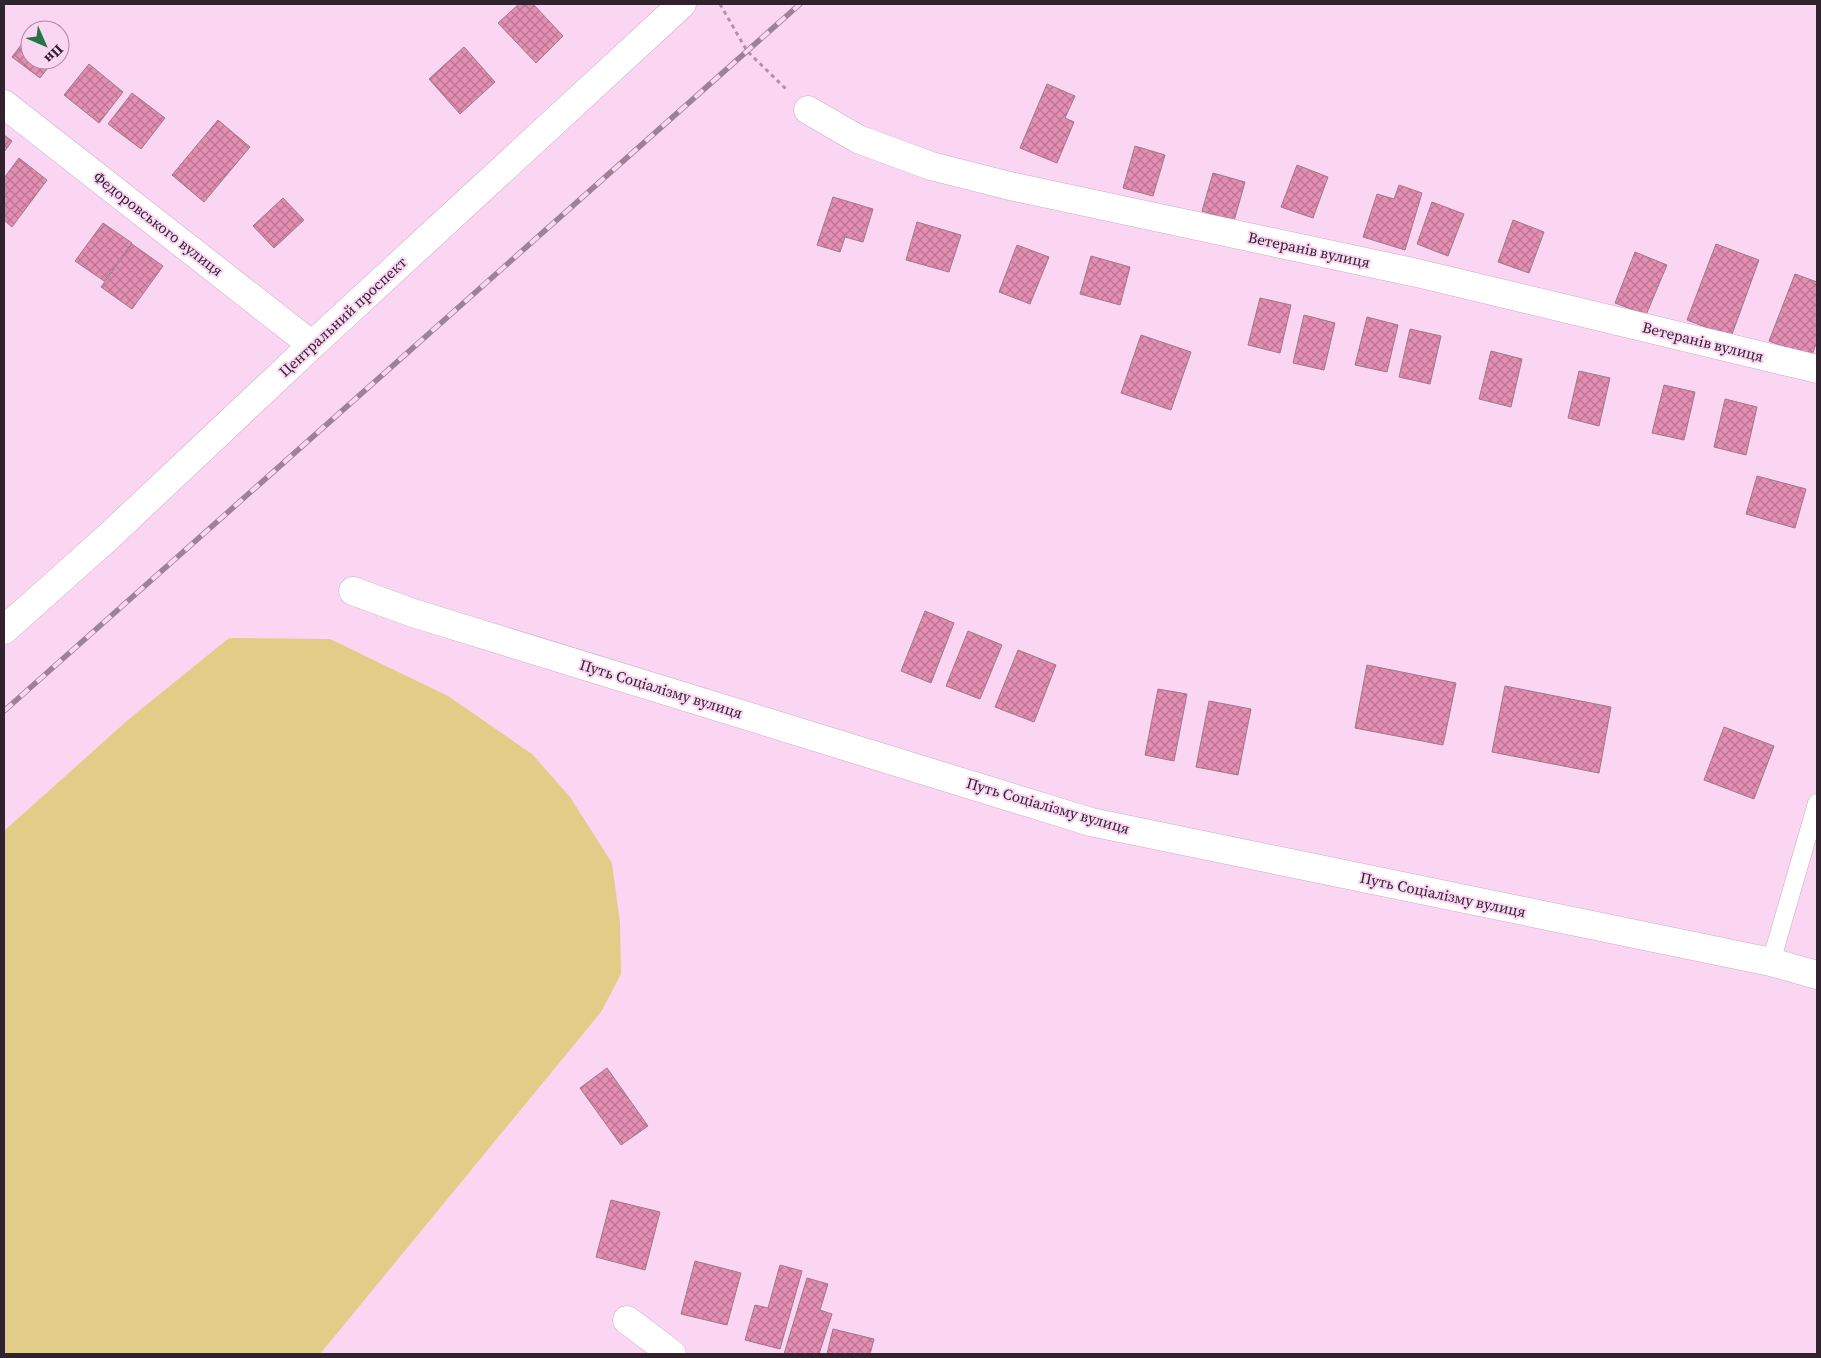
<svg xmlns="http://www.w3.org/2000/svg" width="1821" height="1358" font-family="'Source Serif 4',serif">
  <defs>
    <pattern id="building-cross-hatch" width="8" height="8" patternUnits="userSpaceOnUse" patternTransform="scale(1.25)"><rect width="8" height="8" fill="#e38eb2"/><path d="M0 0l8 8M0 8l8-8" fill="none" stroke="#b97491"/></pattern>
  </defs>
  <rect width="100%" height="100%" fill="#fbd6f3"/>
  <path fill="#e1cd88" d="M229 638 330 639 448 696 532 754 570 797 612 863 620 923 621 974 601 1012 320 1354H4V831L129 719Z"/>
  <path fill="url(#building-cross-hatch)" stroke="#a17888" d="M519 4H533L563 36 536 63 498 23Z
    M30 33V60H54L40 78 12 57Z
    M464 47 495 82 460 114 429 79Z
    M89 64 123 92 99 123 64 95Z
    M1047 84 1075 96 1065 118 1074 122 1057 163 1020 148Z
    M132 93 165 118 141 149 108 124Z
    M218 120 250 147 204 202 172 175Z
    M4 135 12 141 4 152Z
    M1135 146 1165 155 1153 196 1123 188Z
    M19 158 47 180 12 227 4 220V178Z
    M1297 165 1328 177 1313 218 1281 207Z
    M1213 173 1245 182 1234 221 1202 211Z
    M1399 185 1422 193 1405 250 1363 237 1377 194 1394 199Z
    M833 197 873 209 863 242 845 237 840 252 817 245Z
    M283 198 304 220 274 248 253 226Z
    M1432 202 1464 214 1448 256 1417 244Z
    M1513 220 1544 232 1529 273 1498 262Z
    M917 222 961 235 949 272 906 260Z
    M103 223 132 243 104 281 75 261Z
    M132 244 163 266 132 309 101 287Z
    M1716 244 1759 260 1731 337 1687 320Z
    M1017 245 1049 257 1030 304 999 292Z
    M1635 252 1667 265 1646 315 1615 303Z
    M1091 256 1130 267 1120 305 1080 294Z
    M1795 274 1817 282V342L1811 357 1769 341Z
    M1260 298 1291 305 1280 353 1248 345Z
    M1304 315 1335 323 1324 370 1293 363Z
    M1367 317 1398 325 1387 372 1355 365Z
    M1410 329 1441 336 1430 384 1399 377Z
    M1141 335 1191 352 1171 410 1121 393Z
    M1491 351 1522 359 1511 407 1479 399Z
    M1579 371 1610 378 1599 426 1568 418Z
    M1664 385 1695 392 1684 440 1652 433Z
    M1725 399 1757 407 1746 455 1714 447Z
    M1757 476 1806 489 1795 528 1746 514Z
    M925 611 954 623 931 683 901 671Z
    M968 631 1002 645 980 699 946 686Z
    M1018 650 1056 665 1034 722 995 707Z
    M1367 665 1456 683 1443 745 1355 728Z
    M1505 686 1611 707 1599 773 1492 752Z
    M1158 689 1187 694 1174 761 1145 755Z
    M1209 701 1251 709 1238 775 1196 767Z
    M1724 727 1774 746 1754 799 1704 780Z
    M607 1068 648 1126 621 1145 580 1088Z
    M611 1200 660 1212 645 1270 596 1257Z
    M695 1261 741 1273 727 1325 681 1314Z
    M780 1265 802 1271 780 1349 745 1340 755 1305 768 1308Z
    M807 1278 828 1284 820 1310 832 1314 819 1354H784Z
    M833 1329 874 1339 870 1354H827Z"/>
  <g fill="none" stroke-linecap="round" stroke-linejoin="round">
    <defs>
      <path id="lane" d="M1771 962 1817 803"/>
      <path id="street" d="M4 104 312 345
        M808 110 858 139 931 166 1010 186 1417 273 1817 369
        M353 591 413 613 1091 822 1771 962 1817 975
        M4 630 107 538 312 345 682 4
        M627 1320 672 1354"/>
    </defs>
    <use href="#lane" stroke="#cdaac6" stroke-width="19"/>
    <use href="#street" stroke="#cdaac6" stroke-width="29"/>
    <path stroke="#ae92a8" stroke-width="3" stroke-dasharray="4 4" stroke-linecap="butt" d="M720 4 747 51 786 89"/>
    <use href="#lane" stroke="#fff" stroke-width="18"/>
    <use href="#street" stroke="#fff" stroke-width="28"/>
    <defs>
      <path id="rail" d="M4 711 800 4"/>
    </defs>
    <use href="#rail" stroke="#9d8297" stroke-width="5.5"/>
    <use href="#rail" stroke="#fbd6f3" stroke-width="4" stroke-dasharray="11" stroke-linecap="butt"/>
  </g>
  <g text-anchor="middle" stroke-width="4" stroke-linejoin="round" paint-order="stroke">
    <g font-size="15" fill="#31232e" stroke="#fbd6f3">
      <text transform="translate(158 224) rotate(38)" y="5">Федоровського вулиця</text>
      <text transform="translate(1309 250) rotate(12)" y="5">Ветеранів вулиця</text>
      <text transform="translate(343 317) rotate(-43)" y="5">Центральний проспект</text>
      <text transform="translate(1703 342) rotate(14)" y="5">Ветеранів вулиця</text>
      <text transform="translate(661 689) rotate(17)" y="5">Путь Соціалізму вулиця</text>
      <text transform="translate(1048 806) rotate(16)" y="5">Путь Соціалізму вулиця</text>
      <text transform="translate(1443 895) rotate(12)" y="5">Путь Соціалізму вулиця</text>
    </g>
  </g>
  <rect width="1821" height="1358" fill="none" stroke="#31232e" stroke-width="10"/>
  <g transform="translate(45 45) rotate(135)"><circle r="24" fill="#fbd6f3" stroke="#aa8ea4"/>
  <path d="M0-4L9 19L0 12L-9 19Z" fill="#247444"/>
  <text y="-8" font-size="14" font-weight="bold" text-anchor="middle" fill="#31232e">Пн</text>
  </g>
</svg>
